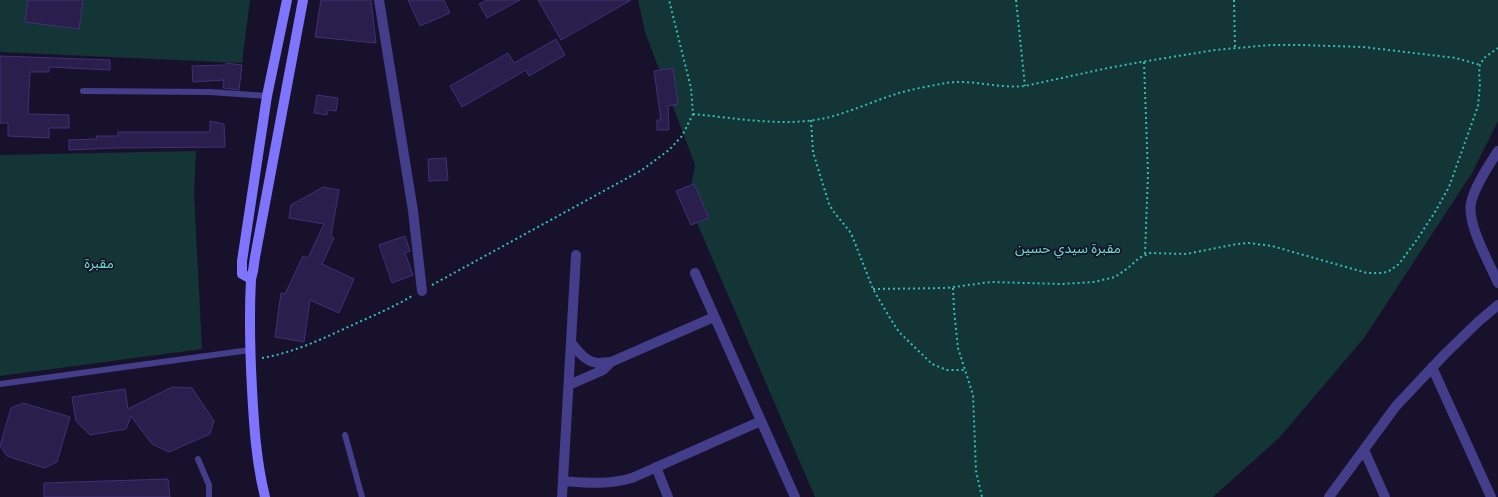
<svg xmlns="http://www.w3.org/2000/svg" width="1498" height="497" font-family="Cabin,'Noto Sans Arabic',sans-serif">
  <rect width="100%" height="100%" fill="#17112b"/>
  <path fill="#143535" d="M0 0H250L242 63 0 52Z
    M638 0H1498V121L1472 173 1364 338 1279 438 1213 497H815L688 202 695 165 645 32Z
    M196 151 194 194 202 349 0 376V155Z"/>
  <path fill="#291e4c" stroke="#413078" d="M28 0H83L79 29 25 22Z
    M321 0H371L376 43 315 37Z
    M408 0H444L450 13 420 26Z
    M487 0H520L487 18 479 4Z
    M538 0H631L561 40Z
    M556 39 565 55 529 76 526 70 462 107 450 86 508 53 514 63Z
    M0 56 110 60V70L49 67V72H30L28 114 69 115V128H49V138L8 136V123H0Z
    M226 63 242 65 239 90 223 88 224 80 193 82 192 66 225 65Z
    M673 68 678 104 668 106 669 130H657V120H661L654 71Z
    M317 95 338 98 336 111 328 110 327 115 314 113Z
    M210 121 224 124 225 147 115 148 69 150V140L97 139 96 136H118V132H210Z
    M446 158 448 180 429 181 428 159Z
    M694 184 709 218 691 225 676 191Z
    M323 187 339 190 331 236 334 238 322 264 354 279 339 313 310 300 304 342 275 337 281 293 285 294 303 256 308 258 324 224 289 218 291 205Z
    M405 236 410 251 405 253 413 275 392 283 379 245Z
    M172 387 192 388 214 421 210 434 169 452 152 444 131 416 126 429 90 435 76 421 72 397 125 389 128 409Z
    M23 403 70 417 57 462 44 468 7 456 0 446 11 408Z
    M168 479 170 497H44V483Z"/>
  <g fill="none" stroke-linecap="round" stroke-linejoin="round">
    <path stroke="#32bdbb" stroke-width="2" stroke-dasharray="2 3" stroke-linecap="butt" d="M1016 0 1025 86
      M1234 0 1235 48
      M1144 62 1148 174 1145 254
      M693 114C737 118 786 128 830 117 852 111 874 101 896 94 912 89 930 86 946 83 973 79 999 89 1025 86L1103 69 1135 63 1215 50 1270 45H1300L1363 47 1456 58 1480 65
      M811 120 813 152 829 204 833 211 851 233 873 289 890 318 899 332 932 364 947 370H966
      M432 285 642 170 669 150 682 136 693 114 691 88 669 0
      M953 288 954 310 958 348 973 395 976 471 982 497
      M873 289 946 288 991 282 1061 284 1094 282 1115 277 1128 268 1139 258 1150 253 1186 254 1237 244 1249 243 1272 246 1367 273H1383L1389 271 1399 264 1418 238 1435 212 1449 187 1478 106 1480 84 1479 73 1480 65 1484 58 1498 48
      M262 358C292 353 320 340 348 327 370 317 392 308 412 296"/>
    <path stroke="#433d8a" stroke-width="6" d="M83 91 210 92 267 96
      M0 384 250 350
      M345 435 362 497
      M198 459 209 485V497"/>
    <path stroke="#433d8a" stroke-width="10" d="M379 0 413 211 422 291
      M1498 151C1489 165 1474 187 1471 203 1467 225 1489 262 1498 283
      M695 273 795 497
      M572 344C579 352 586 362 598 363 602 363 606 362 611 362
      M1432 367 1491 497
      M569 385 603 370 611 362 714 317
      M1364 450 1385 497
      M656 467 668 497
      M563 481C589 483 607 485 632 478L761 421
      M562 497 576 255
      M1329 497 1396 406 1445 354 1479 321 1498 305"/>
    <path stroke="#7e74fe" stroke-width="10" d="M251 279 242 274V261L267 96 287 0
      M265 497C256 460 254 426 252 389 250 352 249 316 251 279L253 271 255 257 303 0"/>
  </g>
  <g text-anchor="middle" stroke-width="3.5" stroke-linejoin="round" paint-order="stroke">
    <g font-size="14" fill="#67e0c7" stroke="#17112b">
      <text x="1068" y="253">مقبرة سيدي حسين</text>
      <text x="99" y="268">مقبرة</text>
    </g>
  </g>
</svg>
